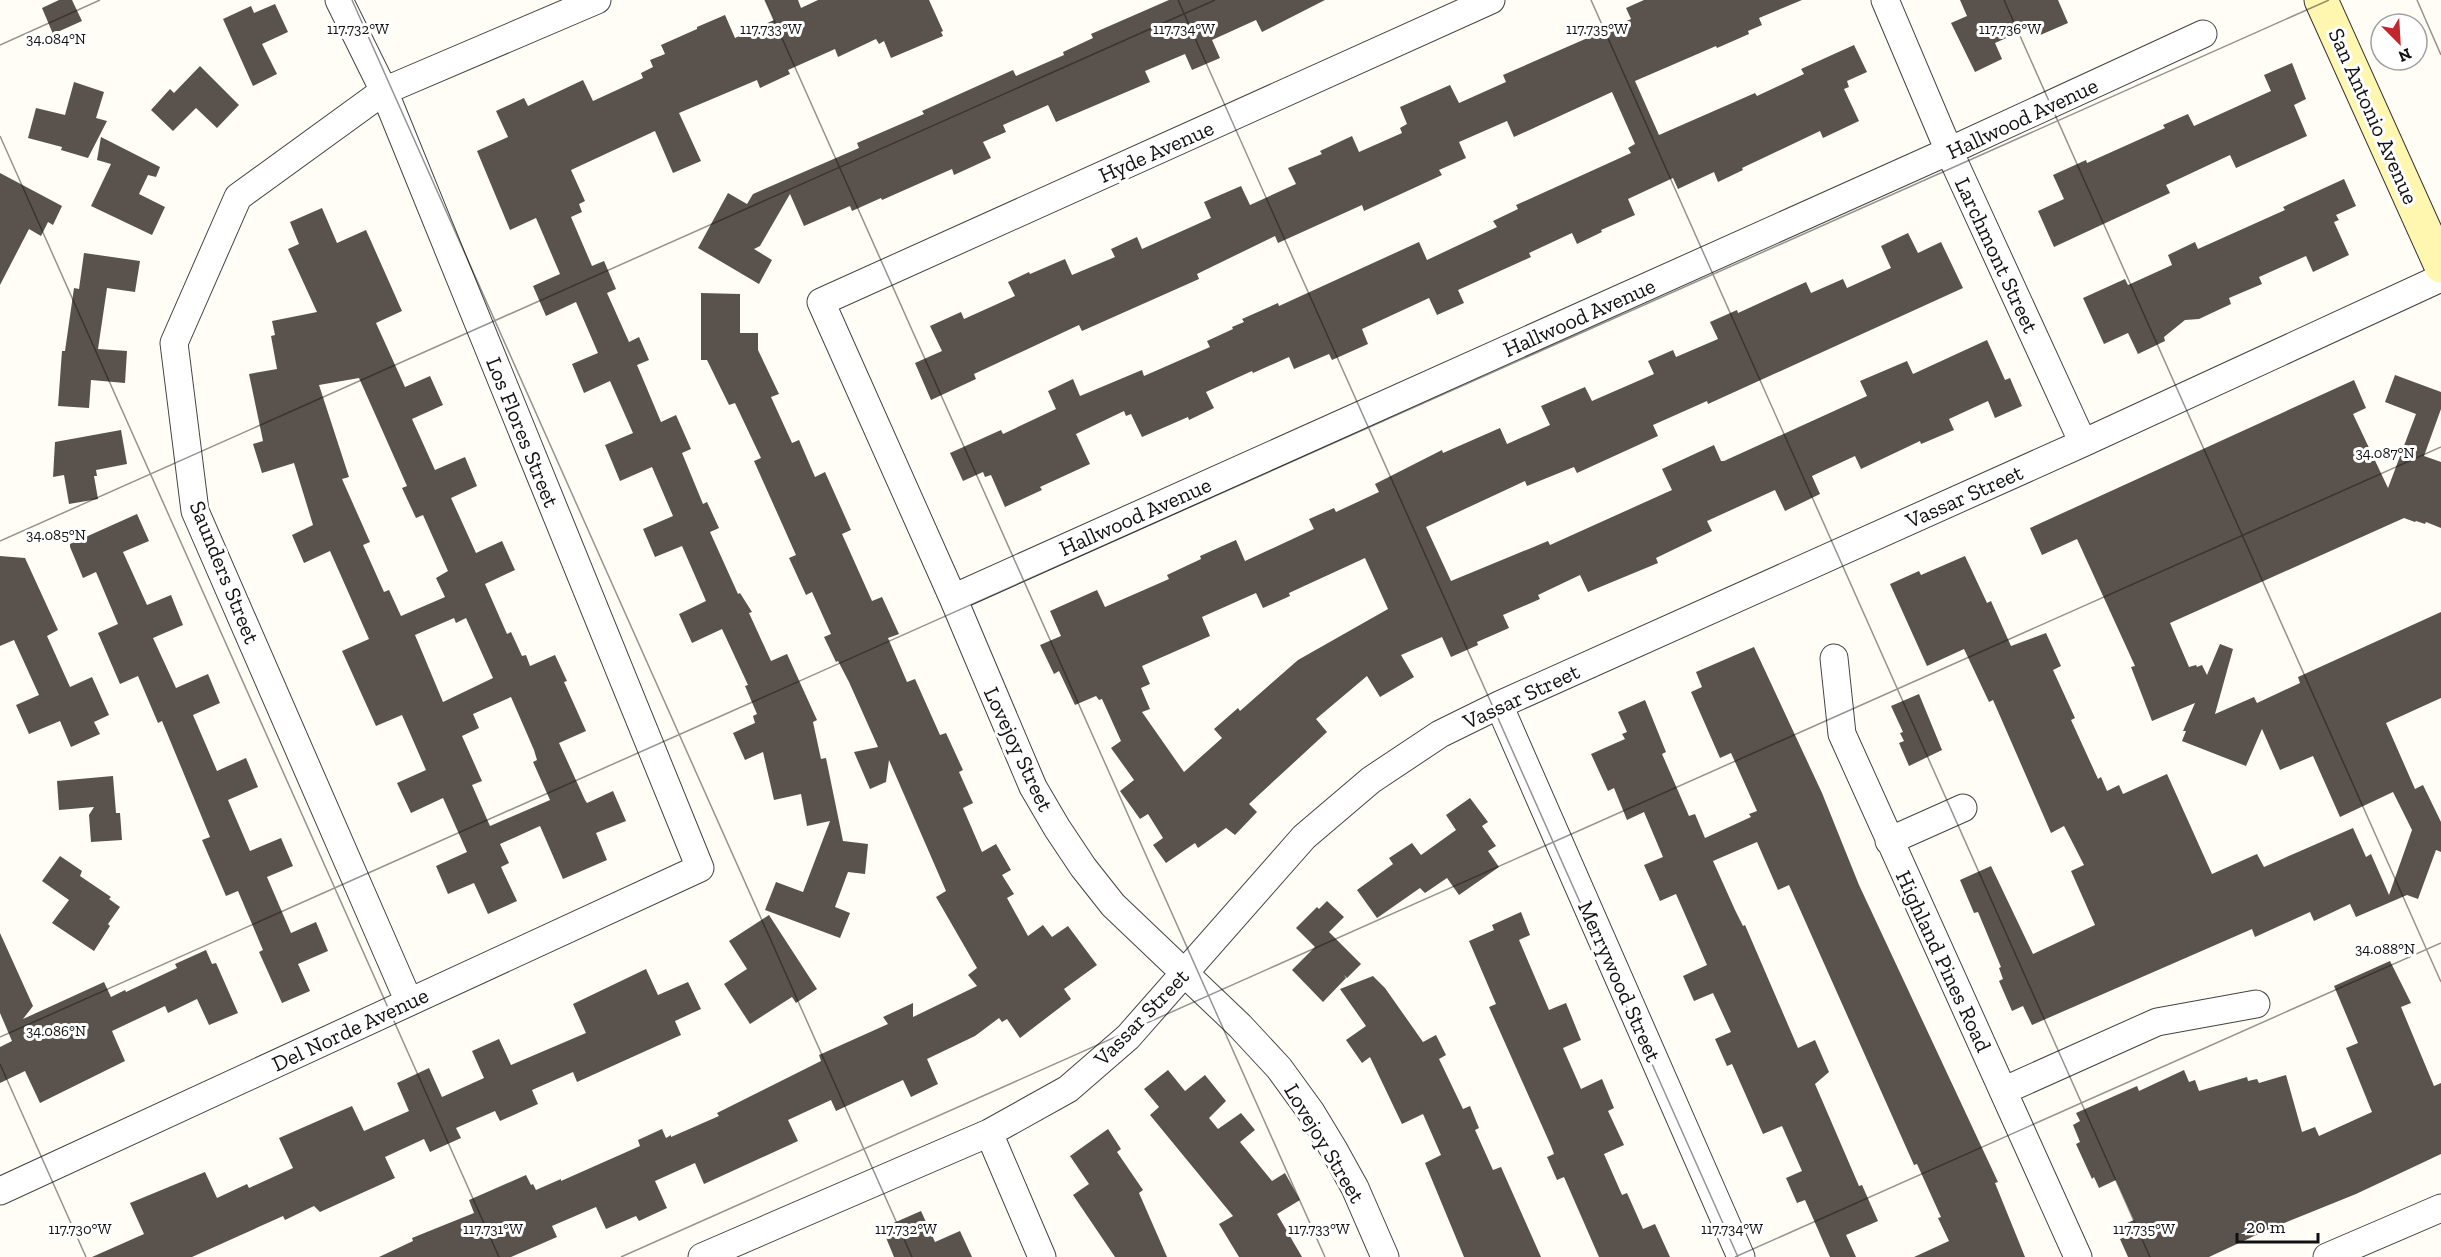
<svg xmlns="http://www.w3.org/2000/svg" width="2441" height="1257" font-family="'Zilla Slab',serif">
  <rect width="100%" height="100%" fill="#fffdf5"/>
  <path fill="#5a524d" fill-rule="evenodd" d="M59 0H72L82 21 53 34 42 8Z
    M765 0H798L801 8 818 0H929L943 31 941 32 943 36 891 58 884 41 879 44 876 39 838 57 835 49 788 70 790 74 760 88 757 80 679 113 701 161 673 173 655 131 571 170 585 201 579 204 582 212 571 217 592 266 604 261 616 289 607 293 629 342 639 337 649 360 637 365 661 422 676 415 691 449 682 453 703 504 707 502 719 528 710 532 738 594 740 593 752 612 749 613 771 661 787 654 817 720 813 722 821 759 826 758 843 841 868 844 865 874 848 872 835 907 850 913 840 938 765 910 776 882 803 892 830 821 807 826 801 794 774 800 763 752 745 760 733 733 755 723 753 716 757 714 745 686 748 685 722 629 692 643 679 614 706 601 682 546 655 557 643 529 673 516 652 467 620 481 605 445 633 433 610 381 584 393 572 364 598 353 576 302 546 316 533 286 560 274 536 218 510 230 477 151 508 137 496 111 524 98 528 106 583 80 593 101 643 78 641 73 653 67 650 60 665 54 661 45 697 29V27L725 15 735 38 774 20Z
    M1169 0H1325L1262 32 1256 20 1212 40 1220 58 1192 70 1185 54 1145 71 1150 82 1056 122 1048 105 1003 125 1006 132 983 142 991 158 954 175 952 169 882 200 881 198 852 211 850 206 804 226 790 194 760 246 754 249 772 260 759 284 698 248 728 193 747 204 753 194 859 148 857 143 924 114 922 111 1013 70 1016 76 1064 55 1063 52 1093 38 1091 34Z
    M1644 0H1802L1759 18 1762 25 1748 31 1749 34 1717 48 1716 46 1635 81 1659 135 1755 93 1757 96 1804 74 1801 69 1854 45 1867 72 1847 81 1849 87 1844 89 1859 121 1823 138 1820 131 1742 168 1743 170 1718 182 1714 172 1678 189 1673 178 1628 199 1635 215 1601 230 1602 232 1577 244 1572 233 1529 253 1531 257 1458 290 1464 303 1437 315 1429 298 1362 329 1368 344 1332 360 1329 354 1294 369 1289 357 1253 373 1252 371 1206 392 1214 408 1189 420 1188 417 1142 437 1131 414 1126 416 1124 411 1076 434 1090 464 1040 487 1042 490 1005 507 991 475 985 477 983 472 963 481 950 453 1001 430 1003 434 1056 409 1048 391 1073 379 1080 396 1142 370 1144 376 1210 347 1207 341 1233 329 1232 327 1244 322 1242 319 1278 303 1279 306 1419 242 1427 260 1497 227 1493 221 1518 209 1516 205 1631 153 1628 148 1635 144 1612 92 1514 137 1507 121 1459 142 1466 158 1439 170 1442 175 1364 211 1362 205 1278 243 1275 236 1197 274 1199 279 1082 331 1079 325 974 374 976 379 931 400 915 363 942 351 930 326 961 312 964 319 1015 296 1008 282 1029 272 1030 274 1065 259 1072 275 1115 257 1111 249 1137 237 1142 249 1211 218 1204 202 1241 186 1250 205 1296 184 1288 168 1322 154 1320 151 1352 136 1359 152 1402 133 1400 128 1407 124 1400 107 1450 85 1459 103 1506 82 1503 75 1631 19 1626 8Z
    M1960 0H2058L2068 23 2038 36 2033 26 1995 43 2002 59 1975 72 1951 23 1967 16Z
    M275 4 288 32 262 44 277 74 253 86 223 19 251 6 254 13Z
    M2292 63 2306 99 2294 105 2307 136 2236 168 2230 155 2166 185 2170 193 2054 247 2038 211 2064 199 2053 175 2086 160 2087 163 2165 128 2163 125 2188 114 2194 126 2271 91 2264 75Z
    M200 66 239 105 217 128 196 108 173 131 151 110 170 89 174 93Z
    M74 82 104 92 96 118 107 121 88 158 61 150 62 147 28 138 36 108 65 115Z
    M101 137 160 167 156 177 148 175 139 194 165 207 152 235 91 206 111 164 97 160Z
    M0 173 62 206 53 225 48 222 41 236 29 229 0 285Z
    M2344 179 2356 206 2336 215 2339 220 2334 222 2349 255 2313 272 2306 256 2259 277 2262 284 2229 298 2231 304 2199 319 2185 320 2164 337 2165 341 2138 354 2128 333 2104 344 2083 298 2125 279 2128 285 2172 265 2168 255 2195 242 2198 249 2285 210 2283 207Z
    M322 208 337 243 366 230 402 311 376 323 405 387 430 376 443 405 412 419 435 470 465 457 477 486 451 498 476 553 502 541 515 570 485 584 507 634 511 632 522 656 526 655 530 666 555 655 567 681 564 682 586 731 559 743 585 800 587 803 613 791 626 821 596 833 607 860 563 879 540 826 500 844 509 863 501 867 517 901 488 914 474 883 448 894 436 866 467 852 443 798 411 813 397 783 426 770 402 715 376 726 342 651 369 639 330 551 304 563 292 535 313 525 294 463 262 473 253 444 263 441 249 374 277 369 271 336 275 335 272 321 317 312 288 249 299 244 290 222ZM359 378 407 486 402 488 416 518 423 515 448 571 436 578 445 597 401 616 389 590 384 592 363 545 370 542 342 479 349 477 319 385ZM454 618 456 623 466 618 493 678 443 702 415 635ZM511 697 534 750 537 760 533 762 550 800 490 826 472 785 482 781 462 736 479 728 473 714Z
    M1908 233 1918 253 1941 242 1963 288 1708 404 1707 401 1653 425 1658 436 1577 473 1574 467 1527 486 1525 481 1426 527 1451 581 1548 541 1550 545 1672 490 1662 469 1714 445 1721 461H1724L1867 396 1860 381 1907 361 1913 374 1987 340 2005 380 2010 378 2022 406 1995 418 1988 401 1949 419 1954 430 1921 444 1920 441 1861 469 1855 456 1812 476 1820 494 1785 511 1775 490 1707 521 1712 531 1656 558 1658 563 1588 592 1580 575 1538 595 1540 599 1503 615 1509 628 1477 642 1478 645 1451 657 1442 637 1401 655 1414 677 1380 697 1367 676 1316 719 1327 732 1249 804 1257 812 1235 835 1226 828 1198 848 1195 843 1166 863 1153 845 1163 838 1148 814 1140 819 1120 791 1134 780 1111 748 1121 741 1102 699 1099 700 1096 696 1075 705 1059 671 1054 674 1040 645 1061 636 1050 611 1097 590 1105 607 1169 579 1167 575 1201 559 1200 556 1236 540 1245 561 1314 529 1309 519 1334 508 1336 512 1379 492 1375 484 1442 450 1443 453 1500 428 1507 444 1550 425 1541 406 1585 387 1592 401 1654 374 1648 361 1673 350 1676 357 1718 339 1710 322 1737 310 1738 313 1806 282 1811 293 1843 279 1847 288 1891 268 1881 246ZM1365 558 1388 609 1298 660 1240 711 1238 708 1214 729 1222 738 1184 772 1142 712 1150 709 1141 688 1150 684 1142 666 1210 636 1202 617 1256 593 1263 608 1290 596 1289 593Z
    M84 253 140 261 135 292 107 288 98 349 127 351 125 383 91 380 89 408 58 406 62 351H65L74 288 79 289Z
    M701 293 740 294V333H758V350L779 394 771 397 792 443 799 440 815 477 825 472 851 530 842 534 872 601 882 597 899 634 888 638 907 682 915 679 940 735 946 733 963 770 959 772 973 803 963 808 982 852 996 844 1011 870 1002 875 1014 894 1007 898 1028 936 1043 925 1052 937 1068 926 1097 965 1064 989 1071 999 1020 1038 1007 1019 1002 1022 999 1018 975 1036 927 1059 938 1084 911 1097 903 1080 836 1111 831 1100 788 1120 798 1141 704 1184 695 1163 655 1181 667 1208 639 1221 636 1216 606 1229 596 1207 552 1226 557 1237 511 1257H379L413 1241 412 1238 474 1213 469 1200 526 1175 531 1185 533 1184 536 1190 561 1179V1181L640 1146 638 1140 662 1129 666 1138 671 1135V1137L719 1116 717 1113 821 1061 819 1055 888 1024 883 1017 913 1003V1017L977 986 968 975 977 968 936 897 946 891 889 760 886 782 870 789 854 752 878 747 849 682 838 661 836 662 824 637 831 634 812 592 806 595 789 558 796 555 754 461 761 458 735 403 729 405 707 360H701Z
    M2395 375 2441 392V409L2424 456 2441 462V528L2426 522 2425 524 2416 521 2415 522 2404 518 2170 623 2189 667 2196 665 2197 667 2202 665 2207 675 2220 644 2233 649 2215 714 2254 697 2257 703 2300 683 2298 677 2441 612V698L2386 723 2415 789 2423 785 2441 822V852L2436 850 2418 899 2407 895 2356 917 2350 904 2314 921 2310 912 2255 937 2252 929 2032 1025 2023 1006 2012 1011 1999 981 2003 979 1999 968 2001 967 1978 912 1974 913 1960 880 1991 866 2033 954 2095 925 2071 871 2084 865 2064 826 2051 833 1993 700 1989 702 1964 649 1927 666 1890 584 1919 571 1921 575 1965 556 1987 603 1991 601 2011 646 2046 633 2061 666 2053 670 2075 718 2071 720 2098 779 2101 777 2107 791 2119 785 2123 794 2167 774 2212 874 2257 854 2264 867 2353 828 2366 857 2371 854 2389 895 2412 830 2393 792 2340 817 2313 756 2280 770 2262 729 2246 766 2182 741 2186 731H2183L2195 703 2152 721 2131 667 2135 666 2077 539 2042 555 2030 528 2354 380 2366 408 2353 414 2388 488 2416 414 2385 402Z
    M121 430 127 464 96 470 97 476H94L98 499 69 504 64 475 53 477 55 442Z
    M137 514 149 541 123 552 147 605 171 595 183 625 153 638 176 688 208 674 220 703 193 715 217 771 246 758 258 787 228 800 250 851 281 838 293 866 267 877 291 933 316 922 328 951 298 964 310 991 282 1003 259 952 263 950 238 891 226 896 202 840 210 837 162 721 158 723 138 676 120 684 98 633 118 624 96 572 83 578 70 547V544Z
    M0 556 25 558 58 630 47 636 70 687 92 677 109 715 94 722 100 734 71 747 60 721 29 734 16 705 39 695 14 640 0 646Z
    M1754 647 1822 793 1859 885 1998 1182 1995 1183 2025 1257H1914L1949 1241 1938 1218 1941 1217 1917 1164 1914 1165 1789 885 1778 890 1757 842 1713 861 1735 910 1743 926 1745 925 1798 1048 1815 1040 1829 1072 1815 1084 1859 1186 1862 1185 1878 1221 1846 1235 1856 1257H1830L1805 1200 1797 1203 1786 1178 1802 1171 1782 1126 1763 1134 1732 1064 1727 1066 1715 1039 1731 1032 1713 993 1694 1001 1683 976 1707 965 1676 894 1660 901 1644 865 1663 857 1644 812 1627 820 1614 788 1608 791 1591 754 1625 739 1622 734 1627 732 1618 712 1645 700 1666 752 1662 754 1689 816 1695 814 1705 838 1751 817 1749 814 1757 811 1731 753 1720 758 1691 692 1702 687 1696 672Z
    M1919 694 1942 750 1909 766 1899 743 1904 741 1900 733 1903 732 1891 706Z
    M113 776 116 813H120L122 840 91 842 89 815 94 807 59 810 57 781Z
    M1470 798 1488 822 1482 826 1496 846 1488 851 1499 867 1459 895 1447 878 1425 893 1420 888 1377 918 1357 890 1393 864 1389 858 1412 843 1421 855 1456 830 1446 815Z
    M60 856 82 871 80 876 111 897 109 899 120 907 108 924 110 926 94 951 52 923 69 900 42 881Z
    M1327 901 1344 917 1329 932 1361 964 1347 978 1344 975 1346 978 1323 1002 1292 970 1315 947 1296 928 1317 907 1319 909Z
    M1521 912 1530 935 1519 940 1549 1010 1566 1003 1581 1040 1563 1048 1581 1089 1602 1079 1614 1108 1608 1111 1624 1145 1604 1154 1622 1195 1627 1193 1643 1229 1655 1224 1670 1257H1599L1564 1177 1557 1180 1547 1157 1554 1154 1551 1146 1489 1007 1496 1004 1469 941 1494 930 1492 925Z
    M769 915 817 989 796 1003 792 997 750 1024 724 984 747 969 729 941Z
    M0 933 33 1006 23 1019 104 982 111 997 125 990 126 992 177 968 175 964 206 950 212 964 216 963 238 1013 209 1025 197 999 168 1013 165 1006 112 1031 125 1061 40 1103 25 1071 0 1083V1047L12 1041 0 1013Z
    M2390 961 2411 1003 2401 1007 2434 1086 2441 1083V1154L2356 1194 2267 1230 2209 1257H2128L2120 1239 2125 1237 2120 1226 2134 1220 2116 1180 2099 1188 2094 1177 2092 1179 2076 1144 2080 1142 2073 1125 2080 1121 2076 1113 2137 1086 2139 1091 2184 1070 2189 1082 2195 1080 2199 1091 2247 1077 2248 1081 2257 1079 2259 1083 2286 1075 2302 1132 2315 1127 2319 1136 2372 1112 2346 1048 2358 1043 2334 986Z
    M646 969 658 995 688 982 701 1009 675 1021 681 1035 577 1082 573 1072 532 1090 538 1104 500 1121 495 1111 456 1128 461 1138 430 1152 424 1139 385 1157 395 1178 320 1212 314 1206 285 1220 283 1216 192 1257H92L144 1234 130 1203 205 1172 217 1198 247 1184 249 1188 293 1168 279 1138 352 1106 364 1131 409 1111 397 1083 429 1068 442 1097 484 1078 472 1051 499 1039 511 1065 586 1033 573 1004Z
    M1373 976 1385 988 1423 1042 1436 1035 1446 1055 1439 1059 1463 1109 1470 1106 1479 1128 1475 1130 1493 1170 1501 1167 1541 1257H1464L1425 1163 1441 1155 1423 1114 1402 1124 1370 1057 1362 1063 1346 1040 1366 1026 1340 989Z
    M1168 1070 1185 1091 1205 1075 1226 1101 1209 1118 1218 1129 1241 1113 1255 1130 1240 1142 1272 1181 1285 1173 1300 1200 1277 1214 1302 1257H1239L1219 1224 1233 1216 1150 1115 1159 1107 1144 1089Z
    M1108 1129 1121 1149 1117 1152 1143 1190 1139 1193 1167 1257H1115L1073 1195 1089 1184 1070 1156Z
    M921 1211 935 1242 960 1231 972 1257H894L882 1228Z"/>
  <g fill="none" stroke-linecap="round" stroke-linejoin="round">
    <defs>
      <path id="minor" d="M1885 0 1949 151 2083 443
        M953 598 1949 151 2203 34
        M1834 658 1842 734 2078 1257
        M1499 705 1741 1257
        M1889 841 1963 808
        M409 1002 195 511 174 343 238 197 384 91 597 0
        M2003 1091 2157 1022 2256 1004
        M989 1133 1042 1257
        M0 1191 700 868 384 91 339 0
        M702 1257 989 1133 1068 1089 1128 1037 1304 837 1371 780 1440 734 1499 705 2083 443 2441 278
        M1385 1257 1355 1188 1334 1150 1311 1112 1279 1068 1240 1026 1113 905 1083 867 1057 828 1033 787 953 598 821 302 1491 0
        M2327 1257 2441 1208"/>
      <path id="secondary" d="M2321 0 2441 266"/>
    </defs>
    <use href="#minor" stroke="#444" stroke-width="29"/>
    <use href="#secondary" stroke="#333" stroke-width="35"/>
    <use href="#minor" stroke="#fff" stroke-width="27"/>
    <use href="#secondary" stroke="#fff6b0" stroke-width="33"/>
  </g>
  <path fill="none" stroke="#111" stroke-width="1.5" stroke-opacity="0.45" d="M352 0 912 1257M765 0 1325 1257M1178 0 1738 1257M1591 0 2150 1257M2004 0 2441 982M2417 0 2441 55M0 45 100 0M0 136 499 1257M0 541 1215 0M0 1037 2329 0M0 1064 86 1257M621 1257 2441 447M1735 1257 2441 943"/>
  <g text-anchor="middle" stroke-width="6" stroke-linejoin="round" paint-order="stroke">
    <g font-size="22" fill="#111" stroke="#fff">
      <text transform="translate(2374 116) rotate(66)" y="8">San Antonio Avenue</text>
      <text transform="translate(2022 118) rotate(-25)" y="8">Hallwood Avenue</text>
      <text transform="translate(1156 151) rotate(-24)" y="8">Hyde Avenue</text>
      <text transform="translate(1997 255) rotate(65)" y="8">Larchmont Street</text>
      <text transform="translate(1579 317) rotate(-24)" y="8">Hallwood Avenue</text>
      <text transform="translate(523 432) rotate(68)" y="8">Los Flores Street</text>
      <text transform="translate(1964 496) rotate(-24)" y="8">Vassar Street</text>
      <text transform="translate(1135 516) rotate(-24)" y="8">Hallwood Avenue</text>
      <text transform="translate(225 572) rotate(68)" y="8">Saunders Street</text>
      <text transform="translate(1521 696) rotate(-25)" y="8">Vassar Street</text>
      <text transform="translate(1019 749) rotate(65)" y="8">Lovejoy Street</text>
      <text transform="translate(1944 961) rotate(65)" y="8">Highland Pines Road</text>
      <text transform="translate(1620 981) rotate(66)" y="8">Merrywood Street</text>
      <text transform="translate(1141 1017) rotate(-46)" y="8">Vassar Street</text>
      <text transform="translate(350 1029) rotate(-25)" y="8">Del Norde Avenue</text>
      <text transform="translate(1325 1143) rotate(59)" y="8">Lovejoy Street</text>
    </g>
  </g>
  <g font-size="15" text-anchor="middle" fill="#111" stroke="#fff" stroke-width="6" stroke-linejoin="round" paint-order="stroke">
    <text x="358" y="34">117.732°W</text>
    <text x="771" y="34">117.733°W</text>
    <text x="1184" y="34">117.734°W</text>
    <text x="1597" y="34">117.735°W</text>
    <text x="2010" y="34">117.736°W</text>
    <text x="56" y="44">34.084°N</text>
    <text x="2385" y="458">34.087°N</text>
    <text x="56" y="540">34.085°N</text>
    <text x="2385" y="954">34.088°N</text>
    <text x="56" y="1036">34.086°N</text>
    <text x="80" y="1234">117.730°W</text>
    <text x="493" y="1234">117.731°W</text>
    <text x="906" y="1234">117.732°W</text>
    <text x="1319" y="1234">117.733°W</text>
    <text x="1732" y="1234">117.734°W</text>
    <text x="2144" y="1234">117.735°W</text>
  </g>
  <g transform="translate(2399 42) rotate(156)"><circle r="28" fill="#ffffff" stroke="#a0a0a0" stroke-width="1.5"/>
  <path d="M0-4.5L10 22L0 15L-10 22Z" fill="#c4262e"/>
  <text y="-9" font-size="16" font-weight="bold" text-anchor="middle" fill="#111111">N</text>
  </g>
  <path d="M2237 1233v9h81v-9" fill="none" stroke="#111111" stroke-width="3"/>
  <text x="2246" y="1233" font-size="18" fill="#111111" stroke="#ffffff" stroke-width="4.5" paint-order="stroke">20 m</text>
</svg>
